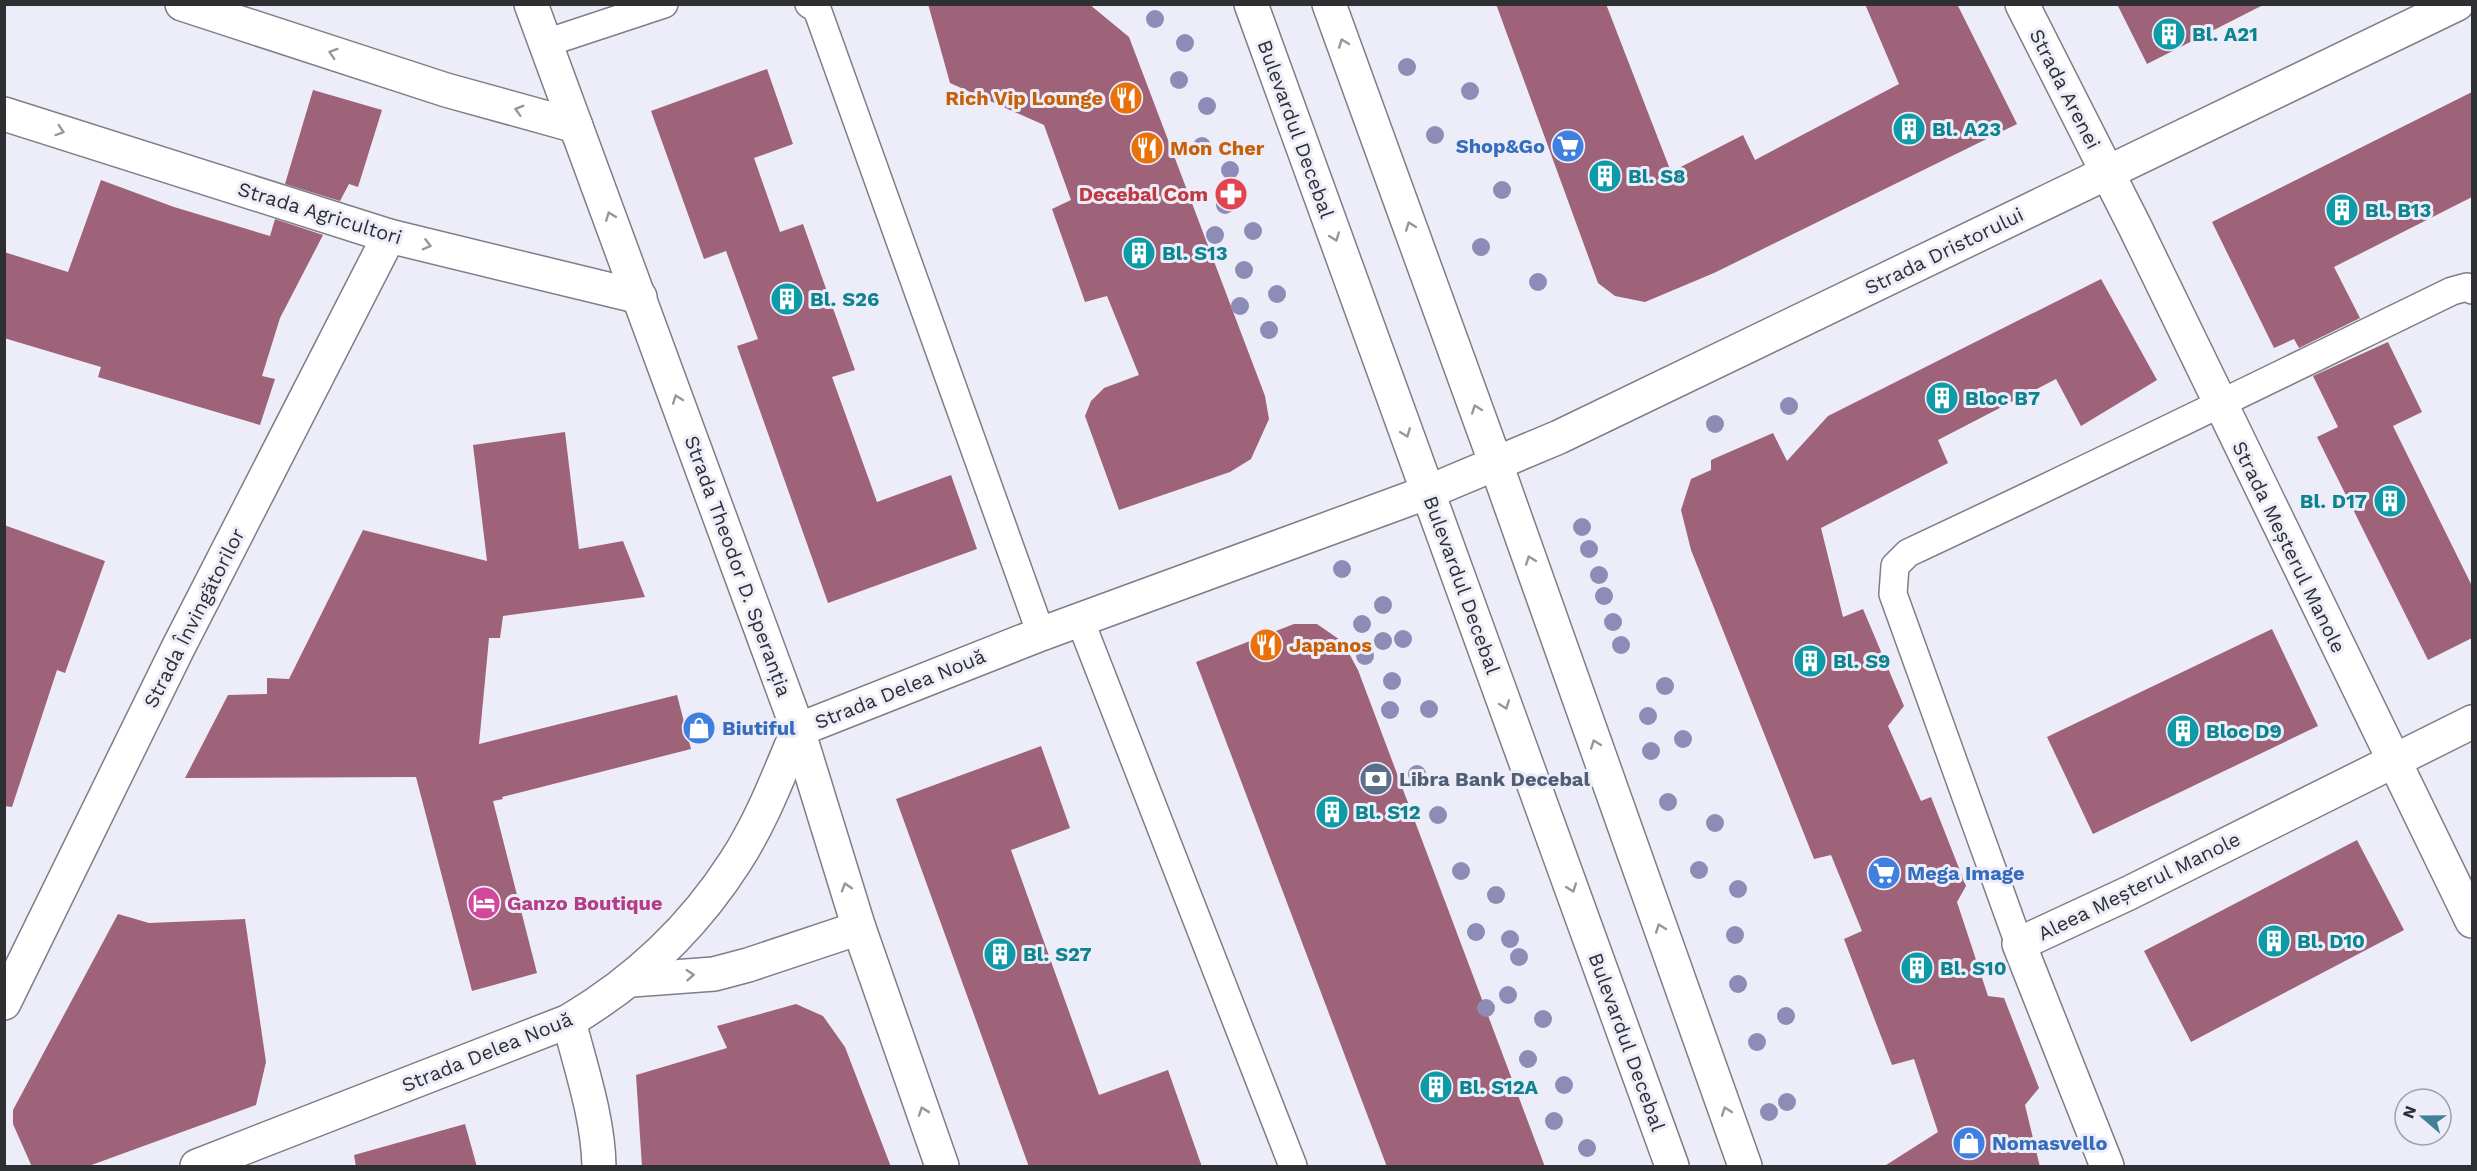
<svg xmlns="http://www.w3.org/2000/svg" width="2477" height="1171" font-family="'Work Sans',sans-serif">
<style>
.building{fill:#9e6279}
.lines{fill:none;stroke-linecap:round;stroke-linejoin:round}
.lane-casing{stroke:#7d7e87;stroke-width:30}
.street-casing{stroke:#7d7e87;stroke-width:36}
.secondary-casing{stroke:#7d7e87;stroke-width:36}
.primary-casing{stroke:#7d7e87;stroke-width:36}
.lane{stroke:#fff;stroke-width:27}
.street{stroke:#fff;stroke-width:33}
.secondary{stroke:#fff;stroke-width:33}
.primary{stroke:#fff;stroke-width:33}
.tree{fill:#8d8cb7}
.oneway{stroke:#969799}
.labels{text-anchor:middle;stroke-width:6;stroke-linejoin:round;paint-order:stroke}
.culture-label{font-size:20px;font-weight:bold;fill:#0d838f;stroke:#ecedf8;text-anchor:start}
.street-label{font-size:20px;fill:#2e2f33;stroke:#ecedf8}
.food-label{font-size:20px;font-weight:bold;fill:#c56008;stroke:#ecedf8;text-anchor:start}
.shop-label{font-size:20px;font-weight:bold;fill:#366cbe;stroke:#ecedf8;text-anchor:start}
.health-label{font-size:20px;font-weight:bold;fill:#be3a42;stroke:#ecedf8;text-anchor:end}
.service-label{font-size:20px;font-weight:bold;fill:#4e5e75;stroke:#ecedf8;text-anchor:start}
.hotel-label{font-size:20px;font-weight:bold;fill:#b23c85;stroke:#ecedf8;text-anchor:start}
</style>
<rect width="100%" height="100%" fill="#ecedf8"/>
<!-- building -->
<g class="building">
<polygon points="928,4 1089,4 1129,37 1265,396 1269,419 1251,459 1230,472 1119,510 1085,416 1091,401 1104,388 1139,375 1107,296 1085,302 1052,209 1071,200 1044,125 950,83"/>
<polygon points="1496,4 1606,4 1671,172 1743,135 1755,160 1899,84 1865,4 1957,4 2017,124 1714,273 1645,302 1615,296 1598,283"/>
<polygon points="2117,4 2265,4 2147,64"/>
<polygon points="767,69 793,144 754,158 780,232 803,224 855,370 832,377 877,502 951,475 977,549 828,603 737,346 758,339 726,251 704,259 651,111"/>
<polygon points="313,90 382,110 358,187 349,184 340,201 285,184"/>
<polygon points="2472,92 2472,197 2334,267 2360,318 2299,348 2294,339 2274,348 2212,222"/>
<polygon points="101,180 174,207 270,236 275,219 323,235 280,318 262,376 275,379 260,425 98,377 101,367 4,338 4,252 68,272"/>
<polygon points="2101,279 2157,380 2081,426 2056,379 1938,440 1948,463 1821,528 1843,617 1863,609 1904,706 1888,726 1921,801 1931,797 1966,886 1957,902 1988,996 2004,998 2039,1088 2025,1105 2040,1167 1883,1167 1938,1132 1914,1059 1892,1065 1844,939 1862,931 1831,855 1814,859 1691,550 1681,510 1691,479 1711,470 1711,460 1773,433 1787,461 1828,416"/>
<polygon points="2388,342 2422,412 2393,426 2472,586 2472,638 2428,660 2317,437 2338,427 2313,376"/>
<polygon points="565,432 579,549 623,541 645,597 503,616 500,638 489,638 479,744 677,695 691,749 502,797 503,799 493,801 537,973 472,991 416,777 185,778 228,695 267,694 267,678 289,679 363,530 487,561 473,445"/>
<polygon points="4,525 105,561 65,673 57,670 12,807 4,806"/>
<polygon points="1294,624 1317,624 1343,642 1358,670 1545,1167 1387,1167 1196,662"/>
<polygon points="2272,629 2318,726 2093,834 2047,737"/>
<polygon points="1041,746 1070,828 1011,850 1099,1095 1168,1070 1202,1167 1029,1167 896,799"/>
<polygon points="2357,840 2404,930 2191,1042 2144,951"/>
<polygon points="118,914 149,923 245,919 266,1062 256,1105 86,1167 32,1167 13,1124 13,1110"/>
<polygon points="796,1004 823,1016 845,1047 891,1167 642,1167 636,1075 727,1048 717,1026"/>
<polygon points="465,1124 477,1167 356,1167 354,1155"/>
</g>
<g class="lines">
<!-- lane casing -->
<g class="lane-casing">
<g id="lane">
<polyline points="809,4 817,9 1041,634"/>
<polyline points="546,43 664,4"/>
<polyline points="1080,620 1293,1166"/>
<path d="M 2019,944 L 1893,594 L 1895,566 L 1908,553 C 2090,468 2271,379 2452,291 L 2467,287 L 2472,290"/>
</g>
</g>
<!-- street casing -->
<g class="street-casing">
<g id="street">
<polyline points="182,4 446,90 576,126"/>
<polyline points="531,4 798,730 859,928 942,1166"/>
<polyline points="2022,4 2135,227 2472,921"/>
<polyline points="4,114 389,236 640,297"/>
<polyline points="4,1003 178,648 389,236"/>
<path d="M 569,1021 C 581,1069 598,1117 599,1166"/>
<polyline points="2107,1166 2019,944 2129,893 2472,722"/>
</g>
</g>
<!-- secondary casing -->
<g class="secondary-casing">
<g id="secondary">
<polyline points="632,980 714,974 748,965 859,928"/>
<path d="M 197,1166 L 569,1021 C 638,980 692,929 735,862 C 762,821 779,774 798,730 L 1041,634 L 1428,492 L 1559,437 L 2457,4"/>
</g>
</g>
<!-- primary casing -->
<g class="primary-casing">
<g id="primary">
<polyline points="1251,4 1672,1166"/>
<polyline points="1329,4 1496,464 1745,1166"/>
</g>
</g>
<!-- lane -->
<use href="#lane" class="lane"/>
<!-- street -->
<use href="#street" class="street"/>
<!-- secondary -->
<use href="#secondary" class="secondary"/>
<!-- primary -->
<use href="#primary" class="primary"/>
</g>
<!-- trees -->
<g class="tree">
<circle cx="1155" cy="19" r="9"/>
<circle cx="1185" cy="43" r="9"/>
<circle cx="1407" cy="67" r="9"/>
<circle cx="1179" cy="80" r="9"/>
<circle cx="1470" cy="91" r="9"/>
<circle cx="1207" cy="106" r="9"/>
<circle cx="1435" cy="135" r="9"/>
<circle cx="1202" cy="146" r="9"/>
<circle cx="1230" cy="170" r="9"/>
<circle cx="1502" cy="190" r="9"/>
<circle cx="1225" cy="205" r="9"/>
<circle cx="1253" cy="231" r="9"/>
<circle cx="1215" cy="235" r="9"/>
<circle cx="1481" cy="247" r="9"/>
<circle cx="1244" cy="270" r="9"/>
<circle cx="1538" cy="282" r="9"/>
<circle cx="1277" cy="294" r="9"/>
<circle cx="1240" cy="306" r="9"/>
<circle cx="1269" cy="330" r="9"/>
<circle cx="1789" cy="406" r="9"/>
<circle cx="1715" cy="424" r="9"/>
<circle cx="1582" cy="527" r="9"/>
<circle cx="1589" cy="549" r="9"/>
<circle cx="1342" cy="569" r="9"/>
<circle cx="1599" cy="575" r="9"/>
<circle cx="1604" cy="596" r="9"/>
<circle cx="1383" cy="605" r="9"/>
<circle cx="1613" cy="622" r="9"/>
<circle cx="1362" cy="624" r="9"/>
<circle cx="1403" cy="639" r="9"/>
<circle cx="1383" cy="641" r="9"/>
<circle cx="1621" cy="645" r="9"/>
<circle cx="1365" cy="656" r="9"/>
<circle cx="1392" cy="681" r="9"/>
<circle cx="1665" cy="686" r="9"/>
<circle cx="1429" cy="709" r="9"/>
<circle cx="1390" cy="710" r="9"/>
<circle cx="1648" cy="716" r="9"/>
<circle cx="1683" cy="739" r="9"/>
<circle cx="1651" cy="751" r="9"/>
<circle cx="1417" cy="774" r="9"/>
<circle cx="1668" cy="802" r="9"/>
<circle cx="1438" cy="815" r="9"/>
<circle cx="1715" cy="823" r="9"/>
<circle cx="1699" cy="870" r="9"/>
<circle cx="1461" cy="871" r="9"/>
<circle cx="1738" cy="889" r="9"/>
<circle cx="1496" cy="895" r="9"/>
<circle cx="1476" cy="932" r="9"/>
<circle cx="1735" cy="935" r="9"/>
<circle cx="1510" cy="939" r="9"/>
<circle cx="1519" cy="957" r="9"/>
<circle cx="1738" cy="984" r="9"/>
<circle cx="1508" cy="995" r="9"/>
<circle cx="1486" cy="1008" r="9"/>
<circle cx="1786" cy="1016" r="9"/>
<circle cx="1543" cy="1019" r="9"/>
<circle cx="1757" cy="1042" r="9"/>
<circle cx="1528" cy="1059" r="9"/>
<circle cx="1564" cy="1085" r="9"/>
<circle cx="1787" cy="1102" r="9"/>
<circle cx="1769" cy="1112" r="9"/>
<circle cx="1554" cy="1121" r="9"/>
<circle cx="1587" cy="1148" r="9"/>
</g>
<!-- one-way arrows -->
<defs><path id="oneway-chevron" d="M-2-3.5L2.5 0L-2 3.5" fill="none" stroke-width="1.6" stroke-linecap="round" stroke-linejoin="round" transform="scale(1.5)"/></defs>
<g class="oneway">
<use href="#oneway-chevron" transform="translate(1343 43) rotate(-110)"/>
<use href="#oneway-chevron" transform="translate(333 53) rotate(-162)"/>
<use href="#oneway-chevron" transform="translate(519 110) rotate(-164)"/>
<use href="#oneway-chevron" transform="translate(60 131) rotate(18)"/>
<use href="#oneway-chevron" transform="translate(610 216) rotate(-111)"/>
<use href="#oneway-chevron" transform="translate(1410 226) rotate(-110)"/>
<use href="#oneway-chevron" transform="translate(1335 237) rotate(70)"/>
<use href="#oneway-chevron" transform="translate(427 245) rotate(14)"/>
<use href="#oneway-chevron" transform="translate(677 399) rotate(-110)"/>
<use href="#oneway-chevron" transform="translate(1476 409) rotate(-110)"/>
<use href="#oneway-chevron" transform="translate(1406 433) rotate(69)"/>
<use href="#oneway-chevron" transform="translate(1530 560) rotate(-110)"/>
<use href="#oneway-chevron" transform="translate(1505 705) rotate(70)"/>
<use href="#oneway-chevron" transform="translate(1595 744) rotate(-110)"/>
<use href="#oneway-chevron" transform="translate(846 887) rotate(-107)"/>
<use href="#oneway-chevron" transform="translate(1572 888) rotate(70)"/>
<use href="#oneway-chevron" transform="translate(1660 928) rotate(-110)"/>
<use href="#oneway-chevron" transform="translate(690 975) rotate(-4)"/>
<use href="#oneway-chevron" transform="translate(923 1111) rotate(-109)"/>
<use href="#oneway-chevron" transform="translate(1726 1111) rotate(-110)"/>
</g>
<!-- icons -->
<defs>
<g id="building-disc" transform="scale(1.725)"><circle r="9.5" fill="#0f9aa8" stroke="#ecedf8"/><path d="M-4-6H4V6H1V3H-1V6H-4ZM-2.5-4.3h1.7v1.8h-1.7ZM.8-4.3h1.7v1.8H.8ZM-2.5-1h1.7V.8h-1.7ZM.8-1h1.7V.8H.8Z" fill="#fff"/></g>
<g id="restaurant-disc" transform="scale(1.725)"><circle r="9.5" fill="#e8710a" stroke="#ecedf8"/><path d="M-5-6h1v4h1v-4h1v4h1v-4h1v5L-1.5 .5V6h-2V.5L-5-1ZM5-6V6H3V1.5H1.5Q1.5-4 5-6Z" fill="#fff"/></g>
<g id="supermarket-disc" transform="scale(1.725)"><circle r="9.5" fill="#3f7fe0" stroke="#ecedf8"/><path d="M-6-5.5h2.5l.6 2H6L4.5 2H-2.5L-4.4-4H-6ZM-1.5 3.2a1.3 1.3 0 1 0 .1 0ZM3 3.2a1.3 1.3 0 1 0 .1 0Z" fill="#fff"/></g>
<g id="pharmacy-disc" transform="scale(1.725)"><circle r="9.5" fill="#e0444e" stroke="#ecedf8"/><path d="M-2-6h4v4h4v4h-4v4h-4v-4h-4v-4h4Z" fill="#fff"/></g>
<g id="shop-disc" transform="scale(1.725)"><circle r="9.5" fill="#3f7fe0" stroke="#ecedf8"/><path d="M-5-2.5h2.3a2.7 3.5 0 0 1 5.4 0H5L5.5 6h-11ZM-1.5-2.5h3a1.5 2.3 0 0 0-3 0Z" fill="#fff"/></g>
<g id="bank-disc" transform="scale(1.725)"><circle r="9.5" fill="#5c6f8a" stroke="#ecedf8"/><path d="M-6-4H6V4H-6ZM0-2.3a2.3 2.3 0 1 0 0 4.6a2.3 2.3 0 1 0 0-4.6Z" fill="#fff"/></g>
<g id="hotel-disc" transform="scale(1.725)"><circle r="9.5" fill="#d1479c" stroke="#ecedf8"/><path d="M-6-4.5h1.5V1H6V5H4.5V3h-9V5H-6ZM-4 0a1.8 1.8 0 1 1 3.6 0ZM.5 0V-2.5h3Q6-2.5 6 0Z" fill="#fff"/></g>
</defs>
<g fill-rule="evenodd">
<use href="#building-disc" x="2169" y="34"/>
<use href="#restaurant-disc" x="1126" y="98"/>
<use href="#building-disc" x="1909" y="129"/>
<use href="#supermarket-disc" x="1568" y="146"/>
<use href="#restaurant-disc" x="1147" y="148"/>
<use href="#building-disc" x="1605" y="176"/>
<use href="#pharmacy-disc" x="1231" y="194"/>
<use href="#building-disc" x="2342" y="210"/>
<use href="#building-disc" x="1139" y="253"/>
<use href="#building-disc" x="787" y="299"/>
<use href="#building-disc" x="1942" y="398"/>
<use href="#building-disc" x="2390" y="501"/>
<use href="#restaurant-disc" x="1266" y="645"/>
<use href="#building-disc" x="1810" y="661"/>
<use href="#shop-disc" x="699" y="728"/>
<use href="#building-disc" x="2183" y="731"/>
<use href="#bank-disc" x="1376" y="779"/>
<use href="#building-disc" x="1332" y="812"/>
<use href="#supermarket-disc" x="1884" y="873"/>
<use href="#hotel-disc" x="484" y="903"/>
<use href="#building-disc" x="2274" y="941"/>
<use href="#building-disc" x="1000" y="954"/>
<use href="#building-disc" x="1917" y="968"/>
<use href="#building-disc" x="1436" y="1087"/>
<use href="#shop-disc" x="1969" y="1143"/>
</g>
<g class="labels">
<!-- culture labels -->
<g class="culture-label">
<text x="2192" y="41">Bl. A21</text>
<text x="1932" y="136">Bl. A23</text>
<text x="1628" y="183">Bl. S8</text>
<text x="2365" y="217">Bl. B13</text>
<text x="1162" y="260">Bl. S13</text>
<text x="810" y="306">Bl. S26</text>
<text x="1965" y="405">Bloc B7</text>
<text x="2367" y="508" text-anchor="end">Bl. D17</text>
<text x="1833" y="668">Bl. S9</text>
<text x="2206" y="738">Bloc D9</text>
<text x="1355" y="819">Bl. S12</text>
<text x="2297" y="948">Bl. D10</text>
<text x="1023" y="961">Bl. S27</text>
<text x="1940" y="975">Bl. S10</text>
<text x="1459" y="1094">Bl. S12A</text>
</g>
<!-- street labels -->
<g class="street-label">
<text transform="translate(2065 89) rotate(63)" y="7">Strada Arenei</text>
<text transform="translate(1296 129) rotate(70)" y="7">Bulevardul Decebal</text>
<text transform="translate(320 213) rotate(17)" y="7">Strada Agricultori</text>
<text transform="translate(1944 251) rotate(-26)" y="7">Strada Dristorului</text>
<text transform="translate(2289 547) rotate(64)" y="7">Strada Meșterul Manole</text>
<text transform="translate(738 566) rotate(70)" y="7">Strada Theodor D. Speranția</text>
<text transform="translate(1462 585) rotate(70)" y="7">Bulevardul Decebal</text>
<text transform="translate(194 618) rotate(-63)" y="7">Strada Învingătorilor</text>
<text transform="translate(900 689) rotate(-22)" y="7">Strada Delea Nouă</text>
<text transform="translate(2139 886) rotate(-26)" y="7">Aleea Meșterul Manole</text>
<text transform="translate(1627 1042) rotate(70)" y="7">Bulevardul Decebal</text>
<text transform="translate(487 1052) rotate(-22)" y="7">Strada Delea Nouă</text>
</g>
<!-- food labels -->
<g class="food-label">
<text x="1103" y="105" text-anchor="end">Rich Vip Lounge</text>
<text x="1170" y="155">Mon Cher</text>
<text x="1289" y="652">Japanos</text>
</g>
<!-- shop labels -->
<g class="shop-label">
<text x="1545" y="153" text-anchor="end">Shop&amp;Go</text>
<text x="722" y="735">Biutiful</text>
<text x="1907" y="880">Mega Image</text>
<text x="1992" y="1150">Nomasvello</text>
</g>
<!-- health labels -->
<g class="health-label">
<text x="1208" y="201">Decebal Com</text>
</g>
<!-- service labels -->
<g class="service-label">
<text x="1399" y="786">Libra Bank Decebal</text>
</g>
<!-- hotel labels -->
<g class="hotel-label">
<text x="507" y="910">Ganzo Boutique</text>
</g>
</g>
<!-- border -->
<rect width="2477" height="1171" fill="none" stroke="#2e2f33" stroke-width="12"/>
<!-- north arrow -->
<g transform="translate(2423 1117) rotate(290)"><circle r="28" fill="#ecedf8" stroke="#a0a1a9" stroke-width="1.5"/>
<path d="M0-4.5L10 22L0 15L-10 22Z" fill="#428096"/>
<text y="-9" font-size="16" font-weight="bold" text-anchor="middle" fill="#2e2f33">N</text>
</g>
</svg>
